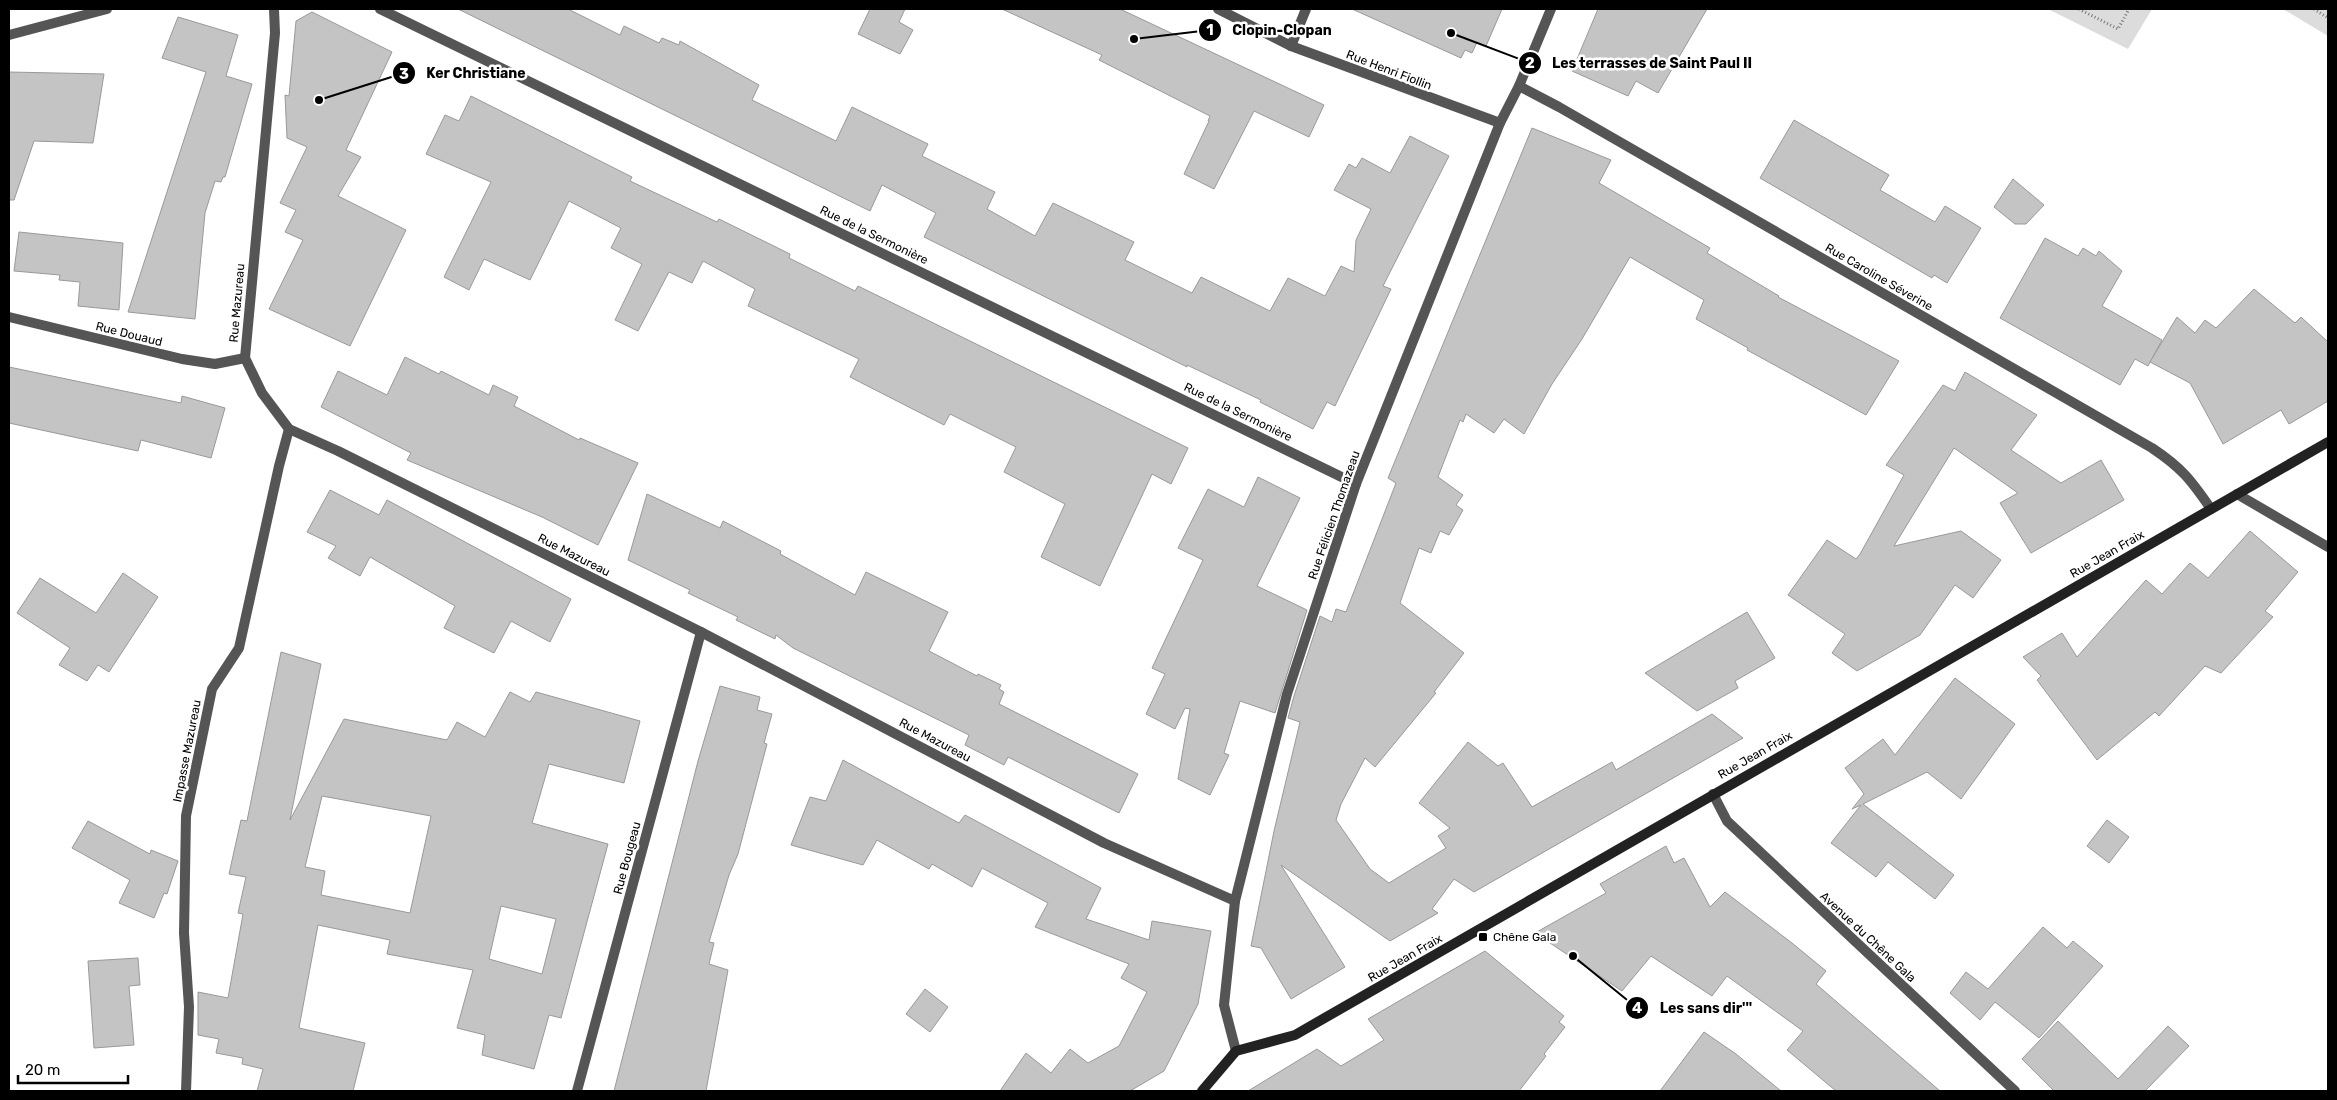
<svg xmlns="http://www.w3.org/2000/svg" width="2337" height="1100" font-family="Rubik,sans-serif">
<style>
.green{fill:#dcdcdc}
.building{fill:#c4c4c4;stroke:#999;fill-rule:evenodd}
.lines{fill:none;stroke-linecap:round;stroke-linejoin:round}
.path{stroke:#777;stroke-width:3;stroke-dasharray:1 2.5;stroke-linecap:butt}
.street{stroke:#555;stroke-width:10}
.secondary{stroke:#222;stroke-width:10}
.poi-dot{fill:#000;stroke:#fff;stroke-width:2}
.labels{text-anchor:middle;stroke-width:5;stroke-linejoin:round;paint-order:stroke}
.street-label{font-size:12px;fill:#000;stroke:#fff}
.poi-label{font-size:12px;fill:#000;stroke:#fff;text-anchor:start}
.leader{fill:none;stroke:#000;stroke-width:2}
.callout-dot{fill:#000;stroke:#fff;stroke-width:2}
.mark-label{font-size:15px;text-anchor:middle;font-weight:bold;fill:#fff}
.callout-label{font-size:14px;text-anchor:middle;font-weight:bold;fill:#000;stroke:#fff;stroke-width:5;stroke-linejoin:round;paint-order:stroke}
</style>
<rect width="100%" height="100%" fill="#fff"/>
<!-- green -->
<g class="green">
<polygon points="2048,9 2152,9 2128,49"/>
<polygon points="2283,9 2328,9 2328,36"/>
</g>
<!-- building -->
<g class="building">
<polygon points="458,9 568,9 620,35 624,26 659,43 662,38 679,45 680,41 759,85 752,100 836,141 852,107 928,144 922,156 995,192 987,209 1035,236 1053,203 1134,242 1125,260 1192,293 1201,277 1270,311 1288,278 1325,296 1341,266 1354,272 1356,240 1371,209 1334,190 1349,164 1356,168 1362,158 1390,173 1410,136 1449,156 1383,286 1391,289 1335,406 1327,402 1313,429 1260,402 1261,400 1187,365 1187,367 924,237 936,213 882,185 870,211"/>
<polygon points="870,9 905,9 899,22 913,30 900,54 858,34"/>
<polygon points="1002,9 1120,9 1324,105 1309,137 1254,111 1214,189 1184,174 1209,121 1208,121 1210,116 1099,60 1102,55"/>
<polygon points="1352,9 1502,9 1486,46 1477,42 1472,53 1465,50 1461,58"/>
<polygon points="1598,9 1707,9 1658,93 1636,81 1628,96 1572,71"/>
<polygon points="312,12 392,52 346,150 361,157 338,196 406,230 350,346 269,309 303,240 285,232 296,210 280,203 307,147 287,138 285,95 289,96 296,21"/>
<polygon points="178,17 238,35 226,76 252,84 225,177 223,177 221,182 215,181 205,213 195,319 128,312 206,72 162,58"/>
<polygon points="9,72 104,74 93,143 34,141 14,200 9,200"/>
<polygon points="471,96 632,177 630,181 717,222 719,219 790,254 789,258 855,291 858,286 1188,448 1171,484 1152,474 1100,586 1041,557 1065,504 1004,472 1016,447 950,414 944,425 850,377 859,359 748,306 755,289 703,261 692,283 669,272 638,331 615,320 642,264 611,248 621,228 569,201 530,280 484,259 469,290 444,277 491,182 426,154 445,115 459,121"/>
<polygon points="1794,120 1889,175 1880,190 1935,222 1945,206 1981,228 1947,283 1934,275 1932,278 1760,178"/>
<polygon points="1532,128 1611,160 1599,183 1710,248 1707,253 1779,296 1778,297 1899,361 1866,415 1747,350 1748,348 1696,319 1704,300 1630,257 1582,339 1552,384 1524,434 1504,419 1494,433 1466,414 1463,422 1460,420 1438,477 1463,495 1456,505 1463,510 1449,535 1440,531 1431,553 1419,548 1400,603 1464,653 1434,692 1436,693 1375,767 1365,758 1341,804 1336,820 1370,869 1389,883 1446,848 1438,836 1450,828 1419,803 1468,742 1498,766 1503,763 1532,807 1612,762 1616,770 1712,714 1743,738 1474,892 1454,879 1432,909 1438,913 1390,941 1281,865 1345,967 1291,999 1261,948 1251,946 1274,831 1300,722 1288,718 1294,696 1320,616 1332,622 1336,609 1346,612 1396,483 1388,478"/>
<polygon points="2013,179 2044,205 2026,224 2015,224 1994,207"/>
<polygon points="19,232 123,243 119,310 78,306 80,282 59,280 60,275 14,271"/>
<polygon points="2045,238 2078,256 2083,248 2096,256 2099,251 2122,271 2102,306 2162,340 2148,366 2135,359 2120,385 2000,318"/>
<polygon points="2254,289 2295,323 2301,317 2328,342 2328,401 2289,424 2281,410 2223,444 2190,383 2150,362 2177,317 2195,333 2205,320 2216,328"/>
<polygon points="405,357 439,374 441,371 489,395 493,385 518,397 514,406 579,440 580,438 638,463 598,545 542,517 407,460 411,453 321,407 338,371 387,395"/>
<polygon points="9,367 181,403 182,396 225,408 211,458 141,440 138,451 9,423"/>
<polygon points="1965,372 2037,415 2011,450 2061,483 2101,460 2124,500 2031,553 2000,503 2018,493 1954,448 1894,546 1961,531 2001,560 1973,598 1955,585 1920,635 1857,671 1832,653 1845,634 1788,595 1827,540 1856,559 1860,554 1904,475 1886,465 1943,385 1955,391"/>
<polygon points="1258,477 1300,498 1257,586 1307,610 1275,713 1240,701 1224,753 1229,755 1210,795 1178,779 1190,709 1185,708 1175,729 1146,714 1165,674 1152,668 1203,560 1178,548 1208,489 1244,507"/>
<polygon points="330,490 379,515 387,500 571,599 550,642 511,621 494,653 444,628 455,606 370,557 360,576 328,558 336,546 307,532"/>
<polygon points="647,494 720,528 723,521 781,551 780,554 855,595 866,572 948,612 929,651 977,676 978,674 1001,685 999,689 1004,692 999,704 1138,774 1119,813 1008,757 1004,765 965,745 969,735 793,648 776,635 775,639 736,620 738,617 688,593 690,590 628,560"/>
<polygon points="2250,531 2298,572 2265,611 2273,617 2221,673 2205,666 2159,716 2155,712 2097,760 2037,680 2041,676 2023,657 2062,633 2077,657 2146,580 2162,594 2190,563 2208,578"/>
<polygon points="123,573 158,597 109,672 98,665 87,681 59,665 70,648 17,613 40,578 96,613"/>
<polygon points="1747,612 1775,658 1735,681 1738,688 1697,711 1645,673"/>
<path d="M 281,652 L 321,664 L 290,820 L 344,719 L 447,740 L 457,722 L 485,737 L 510,692 L 530,702 L 536,692 L 640,721 L 624,783 L 549,764 L 532,823 L 608,844 L 561,1018 L 549,1015 L 534,1069 L 482,1055 L 485,1035 L 457,1028 L 473,970 L 387,954 L 390,940 L 318,925 L 299,1028 L 365,1043 L 353,1091 L 257,1091 L 263,1069 L 242,1064 L 243,1058 L 216,1053 L 219,1039 L 198,1035 L 198,992 L 228,998 L 243,914 L 238,913 L 246,877 L 229,874 L 241,820 L 247,821 ZM 322,796 L 431,816 L 410,913 L 321,895 L 325,871 L 305,867 ZM 501,906 L 556,919 L 542,974 L 489,959 Z"/>
<polygon points="1955,678 2015,724 1961,799 1927,772 1863,804 1954,875 1935,899 1888,862 1876,877 1831,843 1861,805 1852,809 1864,794 1845,768 1883,739 1895,755"/>
<polygon points="720,686 760,697 757,710 772,714 764,743 767,744 738,854 729,875 709,942 714,943 709,964 728,970 706,1091 614,1091 698,761"/>
<polygon points="843,760 959,823 965,815 1101,888 1086,919 1149,940 1152,921 1211,931 1198,1004 1164,1071 1130,1091 1000,1091 1026,1053 1051,1073 1070,1049 1088,1063 1119,1046 1147,992 1121,978 1129,964 1035,927 1048,903 982,868 972,887 932,864 929,869 877,840 863,865 791,845 810,797 826,801"/>
<polygon points="2107,820 2129,837 2109,863 2087,846"/>
<polygon points="88,821 150,854 151,850 178,861 167,894 164,893 154,918 119,903 130,880 72,848"/>
<polygon points="1666,846 1674,863 1684,858 1710,907 1725,892 1792,943 1826,971 1816,984 1940,1091 1836,1091 1787,1050 1803,1031 1727,976 1712,996 1651,956 1622,991 1535,933 1606,893 1600,884"/>
<polygon points="2043,927 2067,948 2073,941 2103,966 2039,1038 1995,1002 1980,1020 1950,993 1966,972 1988,989"/>
<polygon points="1485,951 1564,1016 1559,1022 1565,1027 1544,1054 1546,1056 1519,1091 1248,1091 1317,1049 1341,1066 1384,1040 1368,1019"/>
<polygon points="138,958 140,985 129,986 134,1045 94,1048 88,961"/>
<polygon points="925,989 948,1007 930,1032 906,1014"/>
<polygon points="2058,1021 2118,1079 2168,1026 2189,1046 2145,1091 2054,1091 2022,1059"/>
<polygon points="1704,1032 1736,1054 1781,1091 1660,1091"/>
</g>
<g class="lines">
<!-- path -->
<g class="path">
<polyline points="2079,9 2118,29 2129,9"/>
<polyline points="2314,9 2328,18"/>
</g>
<!-- street -->
<g class="street">
<polyline points="274,9 275,33 245,358 262,393 289,429 338,451 701,632 1104,843 1235,901"/>
<polyline points="380,9 1356,484"/>
<polyline points="1218,9 1291,46 1500,123"/>
<polyline points="9,35 107,9"/>
<polyline points="1291,46 1306,9"/>
<path d="M 1519,86 L 1559,107 L 2152,448 C 2182,468 2191,480 2211,509"/>
<polyline points="9,317 182,359 215,364 245,358"/>
<polyline points="2237,494 2328,547"/>
<polyline points="1713,794 1727,821 2015,1091"/>
<polyline points="1236,1051 1224,1005 1235,901 1287,694 1356,484 1500,123 1519,86 1551,9"/>
<polyline points="186,1091 189,1007 184,933 186,816 212,689 239,648 279,466 289,429"/>
<polyline points="577,1091 701,632"/>
</g>
<!-- secondary -->
<polyline class="secondary" points="1202,1091 1236,1051 1295,1035 2328,442"/>
</g>
<!-- markers -->
<rect class="poi-dot" x="1478" y="932" width="10" height="10" rx="2.5"/>
<g class="labels">
<!-- street labels -->
<g class="street-label">
<text transform="translate(1389 70) rotate(21)" y="4">Rue Henri Fiollin</text>
<text transform="translate(874 235) rotate(26)" y="4">Rue de la Sermonière</text>
<text transform="translate(1879 277) rotate(30)" y="4">Rue Caroline Séverine</text>
<text transform="translate(237 303) rotate(-85)" y="4">Rue Mazureau</text>
<text transform="translate(129 334) rotate(14)" y="4">Rue Douaud</text>
<text transform="translate(1238 412) rotate(26)" y="4">Rue de la Sermonière</text>
<text transform="translate(1334 515) rotate(-71)" y="4">Rue Félicien Thomazeau</text>
<text transform="translate(2107 554) rotate(-30)" y="4">Rue Jean Fraix</text>
<text transform="translate(574 555) rotate(27)" y="4">Rue Mazureau</text>
<text transform="translate(935 740) rotate(28)" y="4">Rue Mazureau</text>
<text transform="translate(187 751) rotate(-79)" y="4">Impasse Mazureau</text>
<text transform="translate(1755 755) rotate(-30)" y="4">Rue Jean Fraix</text>
<text transform="translate(627 858) rotate(-75)" y="4">Rue Bougeau</text>
<text transform="translate(1868 937) rotate(43)" y="4">Avenue du Chêne Gala</text>
<text transform="translate(1405 958) rotate(-30)" y="4">Rue Jean Fraix</text>
</g>
<!-- poi labels -->
<g class="poi-label">
<text x="1493" y="941">Chêne Gala</text>
</g>
</g>
<!-- callouts -->
<path class="leader" d="M1134 39L1210 30M1451 33L1530 63M319 100L404 73M1573 956L1637 1008"/>
<g class="callout-dot">
<circle cx="1134" cy="39" r="5"/>
<circle cx="1451" cy="33" r="5"/>
<circle cx="319" cy="100" r="5"/>
<circle cx="1573" cy="956" r="5"/>
<circle cx="1210" cy="30" r="12"/>
<circle cx="1530" cy="63" r="12"/>
<circle cx="404" cy="73" r="12"/>
<circle cx="1637" cy="1008" r="12"/>
</g>
<g class="mark-label">
<text x="1210" y="35">1</text>
<text x="1530" y="68">2</text>
<text x="404" y="79">3</text>
<text x="1637" y="1013">4</text>
</g>
<g class="callout-label">
<text x="1282" y="35">Clopin-Clopan</text>
<text x="1652" y="68">Les terrasses de Saint Paul II</text>
<text x="476" y="78">Ker Christiane</text>
<text x="1706" y="1013">Les sans dir'''</text>
</g>
<!-- border -->
<rect width="2337" height="1100" fill="none" stroke="#000000" stroke-width="20"/>
<!-- scale -->
<path d="M18 1075v8h110v-8" fill="none" stroke="#000000" stroke-width="2.5"/>
<text x="25" y="1075" font-size="15" fill="#000000" stroke="#ffffff" stroke-width="4" paint-order="stroke">20 m</text>
</svg>
